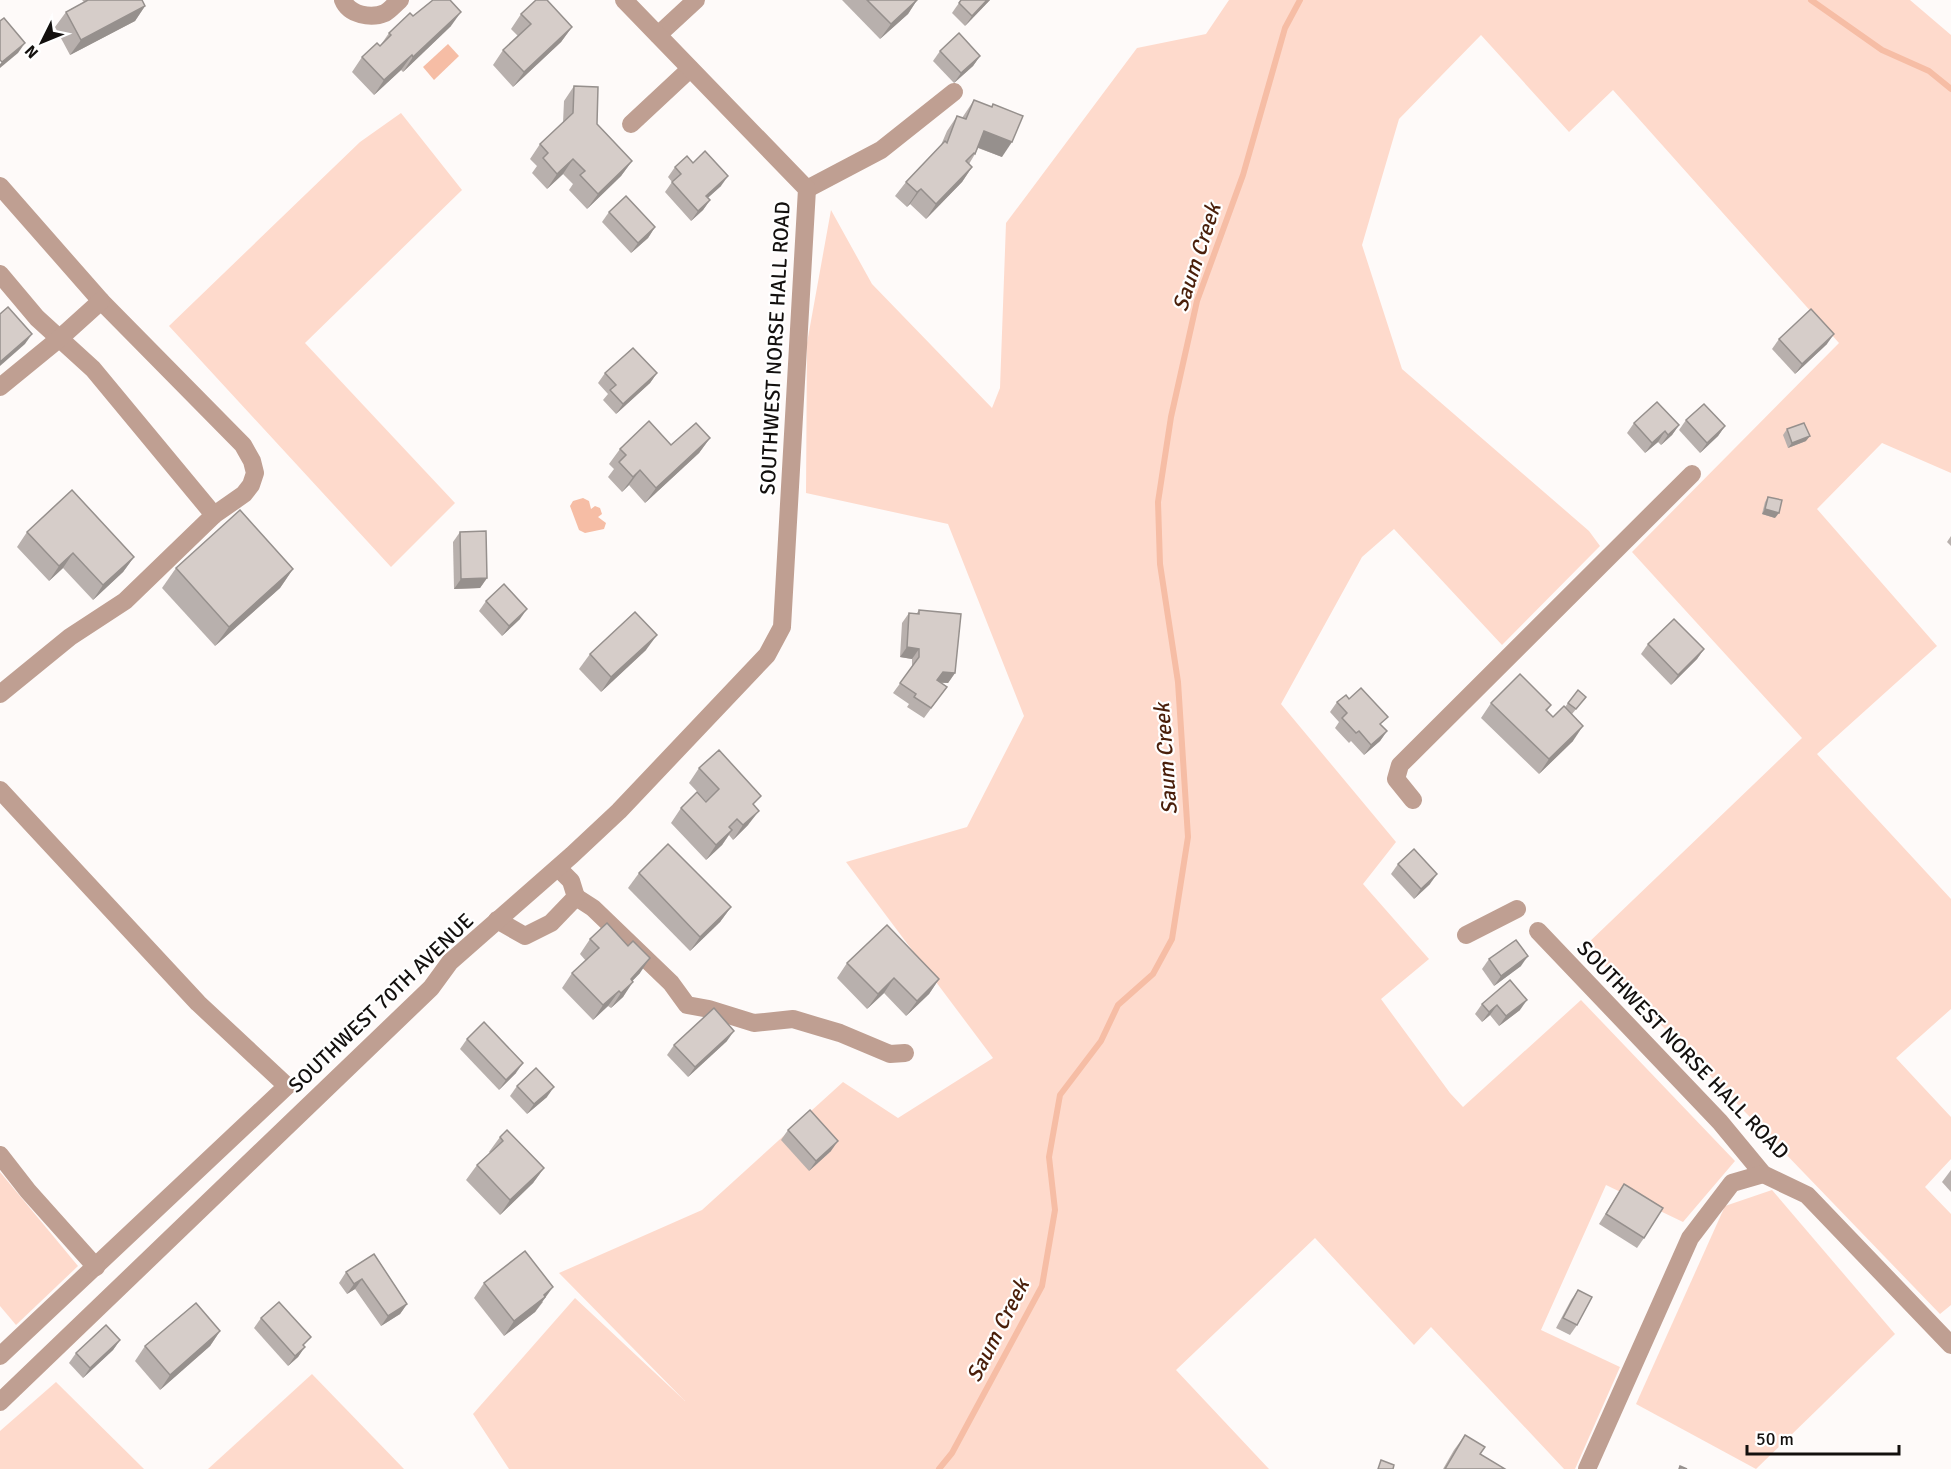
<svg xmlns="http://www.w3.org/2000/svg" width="1951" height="1469" font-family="Signika,sans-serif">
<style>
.green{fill:#fedacc}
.water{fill:#f6bda5}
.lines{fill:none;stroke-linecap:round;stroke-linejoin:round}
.stream{stroke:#f6bda5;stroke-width:6}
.minor{stroke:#bf9f92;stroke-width:18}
.wall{fill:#b8b0ad}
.shaded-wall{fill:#96908d}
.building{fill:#d6cdc9;stroke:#96908d;stroke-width:1.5}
.labels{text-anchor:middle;stroke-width:4.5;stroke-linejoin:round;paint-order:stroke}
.street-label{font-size:21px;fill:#13100e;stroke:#fff}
.water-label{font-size:22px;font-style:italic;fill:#4a1f0a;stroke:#fff}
</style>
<rect width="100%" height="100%" fill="#fefaf9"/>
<!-- green -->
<g class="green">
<polygon points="1229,0 1910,0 1951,35 1951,473 1882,443 1817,509 1937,646 1817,754 1951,899 1951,1009 1896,1058 1951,1117 1951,1159 1925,1187 1951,1214 1951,1305 1940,1314 1585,946 1802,738 1632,552 1839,343 1613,90 1569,132 1481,35 1399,119 1362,245 1402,369 1589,531 1600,546 1502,645 1394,529 1362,557 1281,704 1396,842 1363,884 1429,959 1381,999 1450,1093 1463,1107 1581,1000 1735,1161 1683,1222 1606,1185 1541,1330 1620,1367 1575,1469 1564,1469 1431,1327 1414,1345 1315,1238 1176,1370 1269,1469 509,1469 473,1414 575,1298 685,1401 559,1273 702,1210 843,1082 898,1118 993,1058 846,862 967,827 1024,716 948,524 806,493 807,343 831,210 872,284 992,408 1000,388 1006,223 1137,48 1206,34"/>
<polygon points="401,113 462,190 305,343 455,503 391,567 169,326 360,142"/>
<polygon points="0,1172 78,1266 16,1325 0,1306"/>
<polygon points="1772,1190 1895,1334 1756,1469 1636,1404 1725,1206"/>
<polygon points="312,1374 404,1469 208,1469"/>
<polygon points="56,1382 144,1469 0,1469 0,1431"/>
</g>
<!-- water -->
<g class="water">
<polygon points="448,44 459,56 434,80 423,67"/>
<polygon points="583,498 589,501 591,509 595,506 600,508 602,514 598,517 606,523 604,529 585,533 579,530 570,506 573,501"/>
</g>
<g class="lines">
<!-- stream -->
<g class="stream">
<polyline points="1811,0 1882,50 1929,71 1951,89"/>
<polyline points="939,1469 952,1453 1042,1286 1055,1210 1049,1157 1060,1095 1101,1041 1118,1005 1153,974 1172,939 1188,837 1178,682 1160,564 1158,502 1171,417 1197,301 1243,175 1285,28 1300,0"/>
</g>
<!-- minor -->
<g class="minor">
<path d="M 343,0 C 349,15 371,19 385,13 C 390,10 395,4 400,0"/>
<polyline points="658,35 696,0"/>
<polyline points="631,124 690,69"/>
<polyline points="0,186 101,301 243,445 252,461 255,473 251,485 244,494 214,515 125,601 70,637 0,694"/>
<polyline points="807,189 881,150 954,92"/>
<polyline points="0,274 37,318 93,369 214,515"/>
<polyline points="0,387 60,338 101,301"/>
<polyline points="0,790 198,1003 287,1086 0,1356"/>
<polyline points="1413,800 1396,779 1400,765 1692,474"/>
<polyline points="576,897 593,908 671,983 687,1005 709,1009 754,1023 793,1019 840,1033 890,1054 905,1053"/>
<polyline points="497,920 525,936 551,923 576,897 571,881 558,868"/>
<polyline points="1538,931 1720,1122 1763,1174 1807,1195 1951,1345"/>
<polyline points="1466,935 1517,909"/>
<polyline points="0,1155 28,1191 96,1267"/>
<polyline points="0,1402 431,988 450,962 572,855 619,811 767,655 782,627 807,189 624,0"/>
<polyline points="1587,1469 1690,1238 1732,1183 1763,1174"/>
</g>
</g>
<!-- wall -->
<g class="wall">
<polygon points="82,0 142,0 145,6 135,21 70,55 55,27 66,12 84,2"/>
<polygon points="842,0 917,0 908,14 880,39"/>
<polygon points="961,0 990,0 965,26 952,13"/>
<polygon points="521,14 572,27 561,42 513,87 493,65 503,50 518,36 511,29"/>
<polygon points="413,16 451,26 403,72 401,70 374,95 352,72 362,57 380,46 389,33"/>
<polygon points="940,51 980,56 973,66 954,83 933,61"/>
<polygon points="574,86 597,124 632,161 621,176 587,209 569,190 573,184 563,174 547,189 532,173 537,166 530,159 540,144 563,123 564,101"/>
<polygon points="974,100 991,107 993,104 1002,157 978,148 975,154 969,164 972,167 962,182 926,219 910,204 907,207 895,196 906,182 941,145 947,131 957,116 962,118"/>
<polygon points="693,163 721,186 707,198 710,200 703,210 691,221 665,192 672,182 668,177 675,167"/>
<polygon points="609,212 655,227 648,238 631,253 602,222"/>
<polygon points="1779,339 1827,344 1795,374 1772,349"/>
<polygon points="605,373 657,373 650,383 616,414 603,400 608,394 598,383"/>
<polygon points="1686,420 1725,426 1718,436 1700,453 1679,430"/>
<polygon points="1634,423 1679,425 1672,435 1661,445 1658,442 1645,453 1627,433"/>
<polygon points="1787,429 1806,441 1788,448 1783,435"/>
<polygon points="710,438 699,453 645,503 629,485 622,492 608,477 614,469 609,464 620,449 671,445"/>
<polygon points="1768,497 1775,518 1762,514 1765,502"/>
<polygon points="27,532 134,557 123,572 93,600 63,568 49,581 17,547"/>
<polygon points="460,532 487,578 480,588 454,589 453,542"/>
<polygon points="1951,536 1951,546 1947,542"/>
<polygon points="176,568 293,569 280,588 215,646 162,588"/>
<polygon points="486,601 520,619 502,636 479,611"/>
<polygon points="919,610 955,673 948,683 941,683 947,687 924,718 907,707 909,704 893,693 912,667 912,659 900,657 902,623 909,613 917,613"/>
<polygon points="1648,644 1704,649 1697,659 1671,685 1641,654"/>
<polygon points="646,650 601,692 579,669 590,654"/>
<polygon points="1586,697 1572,714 1573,741 1539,774 1481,718 1491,703 1551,705 1547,711 1553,717 1565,707 1568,703"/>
<polygon points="1349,699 1382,726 1387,731 1380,741 1364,755 1351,741 1349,743 1335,728 1339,722 1330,712 1337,702"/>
<polygon points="699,768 754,806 748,825 733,840 729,835 722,845 706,860 671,823 681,808 706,801 689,783"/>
<polygon points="1398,864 1430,884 1414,899 1391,874"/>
<polygon points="639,873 731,907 720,922 690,951 628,888"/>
<polygon points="590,939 640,973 632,981 623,997 611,1008 608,1006 593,1020 562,988 572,973 586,961 580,954"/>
<polygon points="1489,959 1521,966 1494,986 1482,969"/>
<polygon points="847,963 939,979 929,994 906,1016 884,993 867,1009 837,978"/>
<polygon points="1510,980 1520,1010 1499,1026 1490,1015 1482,1022 1475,1014 1482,1004"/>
<polygon points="467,1039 516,1073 499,1090 460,1049"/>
<polygon points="727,1041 688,1077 667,1055 674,1045"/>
<polygon points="517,1086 547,1097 527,1114 510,1096"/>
<polygon points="788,1130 831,1151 809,1171 781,1140"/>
<polygon points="500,1137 544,1168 533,1183 500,1215 466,1180 477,1165 490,1153 489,1152"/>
<polygon points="1951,1170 1951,1192 1942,1182"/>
<polygon points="1624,1184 1644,1238 1637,1248 1599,1224"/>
<polygon points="374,1254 407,1304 400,1314 381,1326 355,1289 347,1294 339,1283 346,1272"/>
<polygon points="484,1283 543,1302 535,1312 504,1336 474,1298"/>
<polygon points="1578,1290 1577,1325 1570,1335 1556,1328 1571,1300"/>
<polygon points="261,1318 304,1347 298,1357 288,1366 254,1328"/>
<polygon points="220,1331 210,1346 160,1390 135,1361 145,1346"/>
<polygon points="120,1340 113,1350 83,1378 69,1363 76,1353"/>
<polygon points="1465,1435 1480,1454 1505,1469 1443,1469 1454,1450"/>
</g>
<!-- shaded-wall -->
<g class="shaded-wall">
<polygon points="917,0 908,14 880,39 891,24"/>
<polygon points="987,0 990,0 965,26 972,16"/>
<polygon points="145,6 135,21 70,55 81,40"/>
<polygon points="461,12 451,26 403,72 413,57"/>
<polygon points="572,27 561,42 513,87 524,72"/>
<polygon points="25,43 18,53 0,68 0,64 2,62"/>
<polygon points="412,55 401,70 374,95 384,80"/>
<polygon points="980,56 973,66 954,83 961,73"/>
<polygon points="984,131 1012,142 1002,157 974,146"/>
<polygon points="573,159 563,174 547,189 557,174"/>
<polygon points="632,161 621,176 587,209 598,194"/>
<polygon points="972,167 962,182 926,219 936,204"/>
<polygon points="728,176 721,186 699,206 706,196"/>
<polygon points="921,189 910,204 907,207 917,192"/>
<polygon points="710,200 703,210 691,221 698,211"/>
<polygon points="655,227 648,238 631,253 638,243"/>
<polygon points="32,334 25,344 0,366 0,362"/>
<polygon points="1834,334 1827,344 1795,374 1802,364"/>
<polygon points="657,373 650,383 616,414 623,404"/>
<polygon points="1679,425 1672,435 1661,445 1668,435"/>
<polygon points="1725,426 1718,436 1700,453 1707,443"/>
<polygon points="1665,431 1658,442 1645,453 1652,443"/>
<polygon points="1810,436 1806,441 1788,448 1792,443"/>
<polygon points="710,438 699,453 645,503 656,488"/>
<polygon points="640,470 629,485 622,492 633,477"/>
<polygon points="1765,509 1779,513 1775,518 1762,514"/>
<polygon points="73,553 63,568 49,581 59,566"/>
<polygon points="134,557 123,572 93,600 103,585"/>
<polygon points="293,569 280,588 215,646 229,627"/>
<polygon points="487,578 480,588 454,589 461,579"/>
<polygon points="527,609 520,619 502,636 509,626"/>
<polygon points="657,635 646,650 601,692 611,677"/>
<polygon points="907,647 919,649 912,659 900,657"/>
<polygon points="1704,649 1697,659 1671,685 1678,675"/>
<polygon points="943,672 955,673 948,683 936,682"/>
<polygon points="1583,726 1573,741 1539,774 1549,759"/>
<polygon points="1387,731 1380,741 1364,755 1371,745"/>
<polygon points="759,811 748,825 733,840 743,825"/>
<polygon points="732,830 722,845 706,860 716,845"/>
<polygon points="1437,874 1430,884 1414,899 1421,889"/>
<polygon points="731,907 720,922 690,951 700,937"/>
<polygon points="1528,956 1521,966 1494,986 1501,976"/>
<polygon points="650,958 640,973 620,994 631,979"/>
<polygon points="894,978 884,993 867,1009 878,994"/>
<polygon points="939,979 929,994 906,1016 917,1001"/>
<polygon points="633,982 623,997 611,1008 621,993"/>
<polygon points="619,991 608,1006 593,1020 603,1005"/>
<polygon points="1527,1000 1520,1010 1499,1026 1506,1016"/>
<polygon points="1497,1005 1490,1015 1482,1022 1489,1012"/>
<polygon points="734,1031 727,1041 688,1077 695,1067"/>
<polygon points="523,1063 516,1073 499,1090 506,1080"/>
<polygon points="554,1087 547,1097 527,1114 534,1104"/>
<polygon points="838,1141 831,1151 809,1171 816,1161"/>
<polygon points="544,1168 533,1183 500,1215 510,1200"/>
<polygon points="362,1279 355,1289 347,1294 354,1284"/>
<polygon points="553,1287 535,1312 504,1336 514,1321"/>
<polygon points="407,1304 400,1314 381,1326 388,1316"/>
<polygon points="220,1331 210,1346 160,1390 170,1375"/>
<polygon points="120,1340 113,1350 83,1378 90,1368"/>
<polygon points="305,1347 298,1357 288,1366 295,1356"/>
</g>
<!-- building -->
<g class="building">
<polygon points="88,0 142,0 145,6 81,40 66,12"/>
<polygon points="433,0 450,0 461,12 413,57 412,55 384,80 362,57 377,43 380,46 391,35 389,33 410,13 413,16"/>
<polygon points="536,0 547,0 572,27 524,72 503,50 531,24 521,14"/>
<polygon points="867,0 917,0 891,24"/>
<polygon points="961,0 987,0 972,16 959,3"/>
<polygon points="4,18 25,43 2,62 0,60 0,21"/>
<polygon points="959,33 980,56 961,73 940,51"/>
<polygon points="574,86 598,87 597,124 632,161 598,194 580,175 585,171 573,159 557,174 543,158 548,153 540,144 573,113"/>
<polygon points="974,100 992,107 993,104 1023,116 1012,142 984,131 975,154 974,153 966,161 972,167 936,204 921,189 917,192 906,182 945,141 947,143 957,116 966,119"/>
<polygon points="705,151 728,176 706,196 710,200 698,211 672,182 681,174 675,167 687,156 693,163"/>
<polygon points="626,196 655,227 638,243 609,212"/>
<polygon points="8,307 32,334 0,362 0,314"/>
<polygon points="1811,309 1834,334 1802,364 1779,339"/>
<polygon points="633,348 657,373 623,404 610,390 616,385 605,373"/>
<polygon points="1657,402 1679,425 1668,435 1665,431 1652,443 1634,423"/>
<polygon points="1704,404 1725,426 1707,443 1686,420"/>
<polygon points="649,421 671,445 696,423 710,438 656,488 640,470 633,477 619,462 626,455 620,449"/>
<polygon points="1804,423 1810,436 1792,443 1787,429"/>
<polygon points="72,490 134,557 103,585 73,553 59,566 27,532"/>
<polygon points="1768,497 1782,500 1779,513 1765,509"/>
<polygon points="240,510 293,569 229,627 176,568"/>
<polygon points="486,531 487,578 461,579 460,532"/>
<polygon points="504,584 527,609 509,626 486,601"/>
<polygon points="919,610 961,614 955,673 943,672 937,680 947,687 931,708 914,697 916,694 900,683 919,657 919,649 907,647 909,613 919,614"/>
<polygon points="635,612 657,635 611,677 590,654"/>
<polygon points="1674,619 1704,649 1678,675 1648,644"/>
<polygon points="1520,674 1551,705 1546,710 1553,717 1564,706 1583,726 1549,759 1491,703"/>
<polygon points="1361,688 1388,717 1380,724 1387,731 1371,745 1359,731 1356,733 1342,718 1347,713 1337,702 1346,695 1349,699"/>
<polygon points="1578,690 1586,697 1576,709 1568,703"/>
<polygon points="719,750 761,796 753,804 759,811 743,825 737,819 729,827 732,830 716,845 681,808 697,792 706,802 719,789 699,768"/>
<polygon points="668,844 731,907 700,937 639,873"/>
<polygon points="1414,849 1437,874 1421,889 1398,864"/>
<polygon points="607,923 628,946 633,941 650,958 631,979 633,982 621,993 619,991 603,1005 572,973 599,948 590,939"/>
<polygon points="887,925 939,979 917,1001 894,978 878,994 847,963"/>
<polygon points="1516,940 1528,956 1501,976 1489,959"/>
<polygon points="1510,980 1527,1000 1506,1016 1497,1005 1489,1012 1482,1004"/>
<polygon points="714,1008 734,1031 695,1067 674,1045"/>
<polygon points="484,1022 523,1063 506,1080 467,1039"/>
<polygon points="536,1068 554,1087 534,1104 517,1086"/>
<polygon points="810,1110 838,1141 816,1161 788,1130"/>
<polygon points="507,1130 544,1168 510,1200 477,1165 503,1141 500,1137"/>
<polygon points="1624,1184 1663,1208 1644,1238 1606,1214"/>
<polygon points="525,1251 553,1287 544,1295 545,1297 514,1321 484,1283"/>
<polygon points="374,1254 407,1304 388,1316 362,1279 354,1284 346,1272"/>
<polygon points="1578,1290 1592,1297 1577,1325 1563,1318"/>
<polygon points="279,1302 311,1337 303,1345 305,1347 295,1356 261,1318"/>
<polygon points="196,1303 220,1331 170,1375 145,1346"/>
<polygon points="106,1325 120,1340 90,1368 76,1353"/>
<polygon points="1465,1435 1485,1447 1480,1454 1505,1469 1445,1469"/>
<polygon points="1381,1460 1394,1465 1393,1469 1378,1469"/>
<polygon points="1680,1466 1687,1469 1679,1469"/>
</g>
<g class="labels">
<!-- street labels -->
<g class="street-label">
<text transform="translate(775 348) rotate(-87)" y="7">SOUTHWEST NORSE HALL ROAD</text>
<text transform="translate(381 1003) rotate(-44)" y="7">SOUTHWEST 70TH AVENUE</text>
<text transform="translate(1683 1050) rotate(46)" y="7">SOUTHWEST NORSE HALL ROAD</text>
</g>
<!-- water labels -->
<g class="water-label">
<text transform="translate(1196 257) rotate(-72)" y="8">Saum Creek</text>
<text transform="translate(1165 759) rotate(-94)" y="8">Saum Creek</text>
<text transform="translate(997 1330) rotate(-63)" y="8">Saum Creek</text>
</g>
</g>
<!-- north arrow -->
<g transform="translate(42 42) rotate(227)" stroke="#ffffff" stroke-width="4.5" paint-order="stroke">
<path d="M0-4.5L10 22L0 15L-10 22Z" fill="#13100e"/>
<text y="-9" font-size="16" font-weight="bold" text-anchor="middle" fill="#13100e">N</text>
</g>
<!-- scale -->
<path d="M1747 1445v9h152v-9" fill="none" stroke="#13100e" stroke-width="3"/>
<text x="1756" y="1445" font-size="18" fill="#13100e" stroke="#ffffff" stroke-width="4.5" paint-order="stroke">50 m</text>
</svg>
